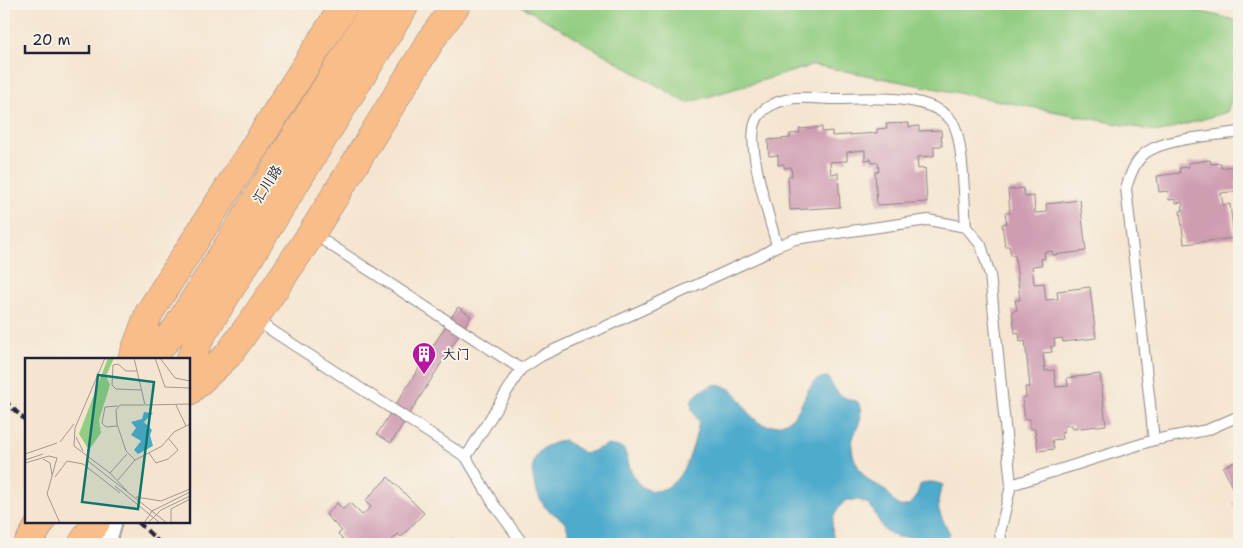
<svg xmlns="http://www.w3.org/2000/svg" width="1243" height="548" font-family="'Shantell Sans','LXGW WenKai TC',sans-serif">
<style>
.green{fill:#92cd81;stroke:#5a785e}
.water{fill:#4eabcc;stroke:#386684}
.building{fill:#cf9cb2}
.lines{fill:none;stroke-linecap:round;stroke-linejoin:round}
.service-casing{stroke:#8c8486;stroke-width:12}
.minor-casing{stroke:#8c8486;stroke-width:23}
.primary-casing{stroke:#8c8486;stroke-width:29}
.service{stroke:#fff;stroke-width:10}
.minor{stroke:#fff;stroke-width:21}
.primary{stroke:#f8bd89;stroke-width:28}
.rail{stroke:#22223b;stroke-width:4;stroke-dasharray:8 4;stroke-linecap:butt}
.labels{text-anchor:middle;stroke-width:4;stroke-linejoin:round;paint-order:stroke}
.street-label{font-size:14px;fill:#22223b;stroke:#f7f3e8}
.poi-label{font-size:14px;fill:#22223b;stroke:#f7f3e8;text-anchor:start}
.inset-road{fill:none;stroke:#a19794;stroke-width:1}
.view{fill:#0f766e;fill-opacity:0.15;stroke:#0f766e;stroke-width:2.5}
.inset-edge{fill:none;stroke:#22223b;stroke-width:2.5}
</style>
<rect width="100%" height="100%" fill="#f7f3e8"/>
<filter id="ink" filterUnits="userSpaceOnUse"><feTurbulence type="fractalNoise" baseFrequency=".02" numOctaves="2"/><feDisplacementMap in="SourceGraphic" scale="10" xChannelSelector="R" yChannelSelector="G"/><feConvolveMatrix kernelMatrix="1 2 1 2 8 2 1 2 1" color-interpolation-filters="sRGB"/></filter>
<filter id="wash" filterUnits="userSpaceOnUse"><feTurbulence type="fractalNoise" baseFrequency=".0096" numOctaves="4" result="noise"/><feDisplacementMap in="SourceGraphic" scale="20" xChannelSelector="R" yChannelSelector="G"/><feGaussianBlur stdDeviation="1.12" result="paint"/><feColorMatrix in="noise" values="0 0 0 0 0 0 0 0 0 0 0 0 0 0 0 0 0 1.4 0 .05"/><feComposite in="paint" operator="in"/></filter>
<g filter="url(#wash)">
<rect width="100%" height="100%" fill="#f5e5d0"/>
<!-- green -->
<polygon class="green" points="518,4 1169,4 1239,21 1239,80 1227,112 1160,132 814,65 687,103"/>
<!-- water -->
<path class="water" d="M 828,377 C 836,394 840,397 858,402 C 868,425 847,432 853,454 C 855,463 864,478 872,483 C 877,485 882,487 886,491 C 891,496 896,509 905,506 C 916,503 917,494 920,485 C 927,480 935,482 943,485 C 933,507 940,514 950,534 L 946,541 L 947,544 L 920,544 L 911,537 L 898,537 L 884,530 L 870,505 L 859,500 L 846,500 C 830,516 831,523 834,544 L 570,544 C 569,538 569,531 566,525 C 562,517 552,514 546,508 C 535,495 526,464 540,451 C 547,444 556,443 564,440 L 585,454 L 608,445 L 623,448 C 629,459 629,473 638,483 C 642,487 648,491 654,491 C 684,490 694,445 699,422 L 692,410 L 692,399 L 701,391 L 716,384 C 721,386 730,388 734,392 C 747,406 754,433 781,424 C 804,417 802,390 817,380 C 820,378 824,377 828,377 Z"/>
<g id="blocks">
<!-- building -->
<g class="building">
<polygon points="909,123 909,127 919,126 919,131 941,130 942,146 934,146 934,156 917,157 918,169 925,168 927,202 877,205 875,172 879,171 878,162 872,163 871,159 865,160 865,150 855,151 847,152 847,161 830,162 831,174 838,173 840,207 790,210 788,176 792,176 791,167 784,168 784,164 778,165 778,155 769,156 768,140 790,138 790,134 800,133 799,129 822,127 822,132 832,131 832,136 877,133 877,129 887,128 886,124"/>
<polygon points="1210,160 1211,164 1221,163 1221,168 1239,165 1239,182 1236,182 1238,191 1221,193 1223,205 1230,204 1234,238 1184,244 1180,211 1183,210 1182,202 1176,203 1176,199 1169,200 1168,191 1159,192 1157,176 1180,173 1179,168 1189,167 1188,163"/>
<polygon points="1023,188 1025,197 1034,196 1035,213 1047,212 1046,204 1080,200 1086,251 1053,255 1052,251 1044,252 1045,258 1041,259 1042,265 1032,266 1034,284 1044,283 1046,300 1058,299 1057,291 1090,287 1096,338 1063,342 1062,338 1054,339 1055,346 1051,346 1052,352 1043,353 1045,371 1054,370 1056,387 1068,386 1067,378 1100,374 1106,425 1073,429 1072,425 1064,426 1064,432 1061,433 1062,439 1052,440 1054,449 1038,451 1035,429 1030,429 1030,419 1025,420 1022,398 1026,397 1025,387 1030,387 1025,341 1020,342 1019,332 1015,333 1012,311 1017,310 1015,300 1020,300 1015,255 1011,255 1009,246 1005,246 1002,224 1007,223 1005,213 1010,213 1008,190"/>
<polygon points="458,307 471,316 391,443 377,434"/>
<polygon points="1236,461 1239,464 1239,486 1233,489 1223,467"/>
<polygon points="388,477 424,513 401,537 398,534 392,540 396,544 342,544 345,541 338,534 342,531 326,515 337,503 343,509 350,503 362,515 371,507 365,501"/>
<polygon points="1239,500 1239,516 1233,503"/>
<polygon points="450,539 455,544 445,544"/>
</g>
</g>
</g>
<g filter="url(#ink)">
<use href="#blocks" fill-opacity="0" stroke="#8c8486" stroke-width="1"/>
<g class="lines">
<!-- service casing -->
<g class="service-casing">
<g id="service">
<polyline points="312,233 521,369"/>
<path d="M 777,246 C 770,219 745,145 756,121 C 761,108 777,101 790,99 C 802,96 818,99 831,99 C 864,99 927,92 951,120 C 964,134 964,205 966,227"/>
<polyline points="254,319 466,457 493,503 523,544"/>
<path d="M 1154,440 L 1126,188 C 1130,176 1134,163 1144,154 C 1163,138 1215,136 1239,132"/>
<polyline points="466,457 521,369 541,356 760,256 777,246 795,239 928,220 966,227 981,245 990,275 1011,485"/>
<polyline points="1002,544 1000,533 1011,485 1154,440 1207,430 1239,416"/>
</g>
</g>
<!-- minor casing -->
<g class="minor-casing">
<polyline id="minor" points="105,544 111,522"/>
</g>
<!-- primary casing -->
<g class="primary-casing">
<g id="primary">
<polyline points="132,359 149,313 345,4"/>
<polyline points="149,359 176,329 378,4"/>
<polyline points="189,362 201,336 404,7"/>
<polyline points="189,391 228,355 254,319 312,233 435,34 457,4"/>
<polyline points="28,544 41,522"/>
<polyline points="82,544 96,522"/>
</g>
</g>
<!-- service -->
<use href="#service" class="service"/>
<!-- minor -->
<use href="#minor" class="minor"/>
<!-- primary -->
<use href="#primary" class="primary"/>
<!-- rail -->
<g class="rail">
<polyline points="4,400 26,421"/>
<polyline points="138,522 161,544"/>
</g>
</g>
</g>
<!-- icons -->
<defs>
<g id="building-pin" transform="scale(1.25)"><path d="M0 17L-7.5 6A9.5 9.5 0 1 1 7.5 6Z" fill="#b5179e" stroke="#f7f3e8"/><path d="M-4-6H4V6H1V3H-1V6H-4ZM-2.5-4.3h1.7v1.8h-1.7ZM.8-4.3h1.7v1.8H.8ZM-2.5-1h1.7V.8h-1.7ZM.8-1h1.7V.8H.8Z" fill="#fff"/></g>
</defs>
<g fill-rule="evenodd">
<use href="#building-pin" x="424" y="354"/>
</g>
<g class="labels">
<!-- street labels -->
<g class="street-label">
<text transform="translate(267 184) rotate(-58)" y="5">汇川路</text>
</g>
<!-- poi labels -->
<g class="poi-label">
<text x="442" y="359">大门</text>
</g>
</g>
<!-- overview -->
<g transform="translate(25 358)">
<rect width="165" height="165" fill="#f5e5d0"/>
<path d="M 83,0 L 89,0 L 81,18 L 85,27 L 74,62 L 76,75 L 64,92 L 54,76 Z" fill="#92cd81"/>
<path d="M 119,54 L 128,55 L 119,64 L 127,72 L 125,77 L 128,88 L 113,96 L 109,92 L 116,83 L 106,77 L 111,70 L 106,64 L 117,61 Z" fill="#4eabcc"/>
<path class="inset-road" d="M 80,0 L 50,70 L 49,88 L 85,115 L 102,133M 109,0 L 120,47 L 165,46M 130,0 L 140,29 L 165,30M 135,0 L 150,20 L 165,23M 112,13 L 101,13 L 93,6 L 88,7 L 87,27 L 91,31 L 117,32M 151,47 L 161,68M 92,68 L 81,69 L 77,65 L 80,49 L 93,48M 51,79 L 58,93M 35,84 L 49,66M 124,95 L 131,105 L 143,101 L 153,92 L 144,81M 0,96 L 32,85M 32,100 L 22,136 L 35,165M 18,101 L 25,105 L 27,117M 0,102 L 18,96M 110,102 L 101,93 L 92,66 L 91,52 L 95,47 L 119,47M 42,103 L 58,106 L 95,135M 63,103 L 142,165M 0,105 L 24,98 L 32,100M 85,115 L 102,96M 30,119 L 42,103M 93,122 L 110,102 L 137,88 L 149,74 L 165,66M 90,128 L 135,165M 111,139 L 136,143 L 165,131M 119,165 L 127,153 L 165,134M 123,165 L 136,152 L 165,138M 146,165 L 146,151 L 165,141"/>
<path class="view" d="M 73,17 L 129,24 L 113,151 L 57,144 Z"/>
<rect width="165" height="165" class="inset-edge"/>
</g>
<!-- margin -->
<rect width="1243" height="548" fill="none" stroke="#f7f3e8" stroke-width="20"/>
<!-- scale -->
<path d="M25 45v8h64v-8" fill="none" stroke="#22223b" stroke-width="2.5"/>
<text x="32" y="45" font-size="15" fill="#22223b" stroke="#f7f3e8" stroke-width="4" paint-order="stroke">20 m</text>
</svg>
